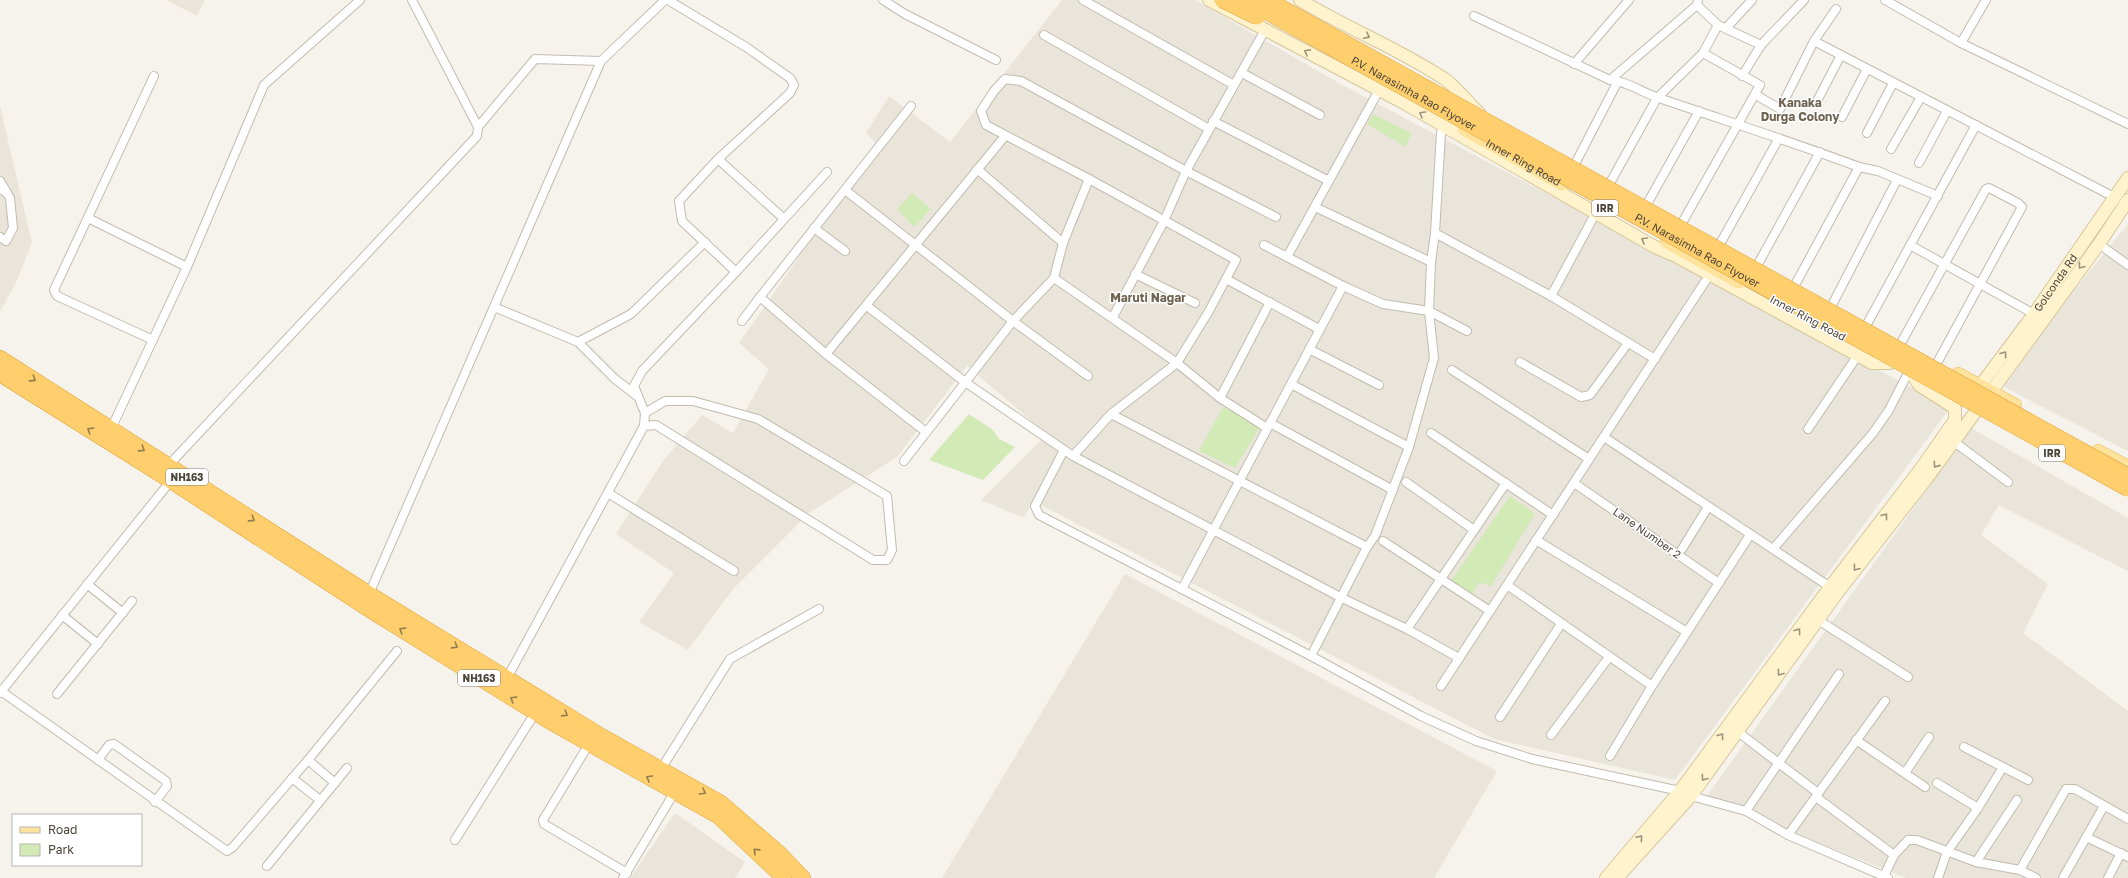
<svg xmlns="http://www.w3.org/2000/svg" width="2128" height="878" font-family="'Golos Text',sans-serif">
<style>
.residential{fill:#eae5da}
.green{fill:#d2eab5}
.lines{fill:none;stroke-linecap:round;stroke-linejoin:round}
.street-casing{stroke:#c2bbae;stroke-width:10}
.secondary-casing{stroke:#d6c79b;stroke-width:14}
.primary-casing{stroke:#e6c16a;stroke-width:14}
.highway-casing{stroke:#e0a43c;stroke-width:16}
.street{stroke:#fff;stroke-width:8}
.secondary{stroke:#fff3cd;stroke-width:12}
.primary{stroke:#ffe39c;stroke-width:13}
.highway{stroke:#ffcf6e;stroke-width:15}
.highway-bridge-casing{stroke:#e0a43c;stroke-width:16;stroke-linecap:butt}
.highway-bridge{stroke:#ffcf6e;stroke-width:15}
.oneway{stroke:#9c937c}
.oneway2{stroke:#937c4e}
.labels{text-anchor:middle;stroke-width:3;stroke-linejoin:round;paint-order:stroke}
.shield{fill:#fff;stroke:#817c74;stroke-width:1}
.shield-label{font-size:10px;font-weight:bold;fill:#4b4439}
.street-label{font-size:11px;fill:#4b4439;stroke:#fff}
.neighbourhood-label{font-size:12px;font-weight:bold;fill:#6e6250;stroke:#fff}
</style>
<rect width="100%" height="100%" fill="#f6f3ec"/>
<!-- residential -->
<g class="residential">
<polygon points="166,0 205,0 197,16"/>
<polygon points="1062,0 1195,0 1337,82 1950,408 1675,780 1494,739 1033,501 1024,518 981,500 1047,434 967,366 897,457 809,513 734,588 688,650 639,622 674,573 616,534 663,461 702,415 733,433 769,369 739,343 877,145 866,133 889,96 950,142"/>
<polygon points="0,106 32,243 15,285 0,311"/>
<polygon points="2128,224 2128,451 2004,387 2058,310"/>
<polygon points="1971,428 2128,518 2128,571 1999,505 1981,535 2048,584 2023,633 2128,711 2128,878 1906,878 1706,797"/>
<polygon points="1125,574 1497,771 1434,878 942,878"/>
<polygon points="675,813 745,862 735,878 630,878"/>
</g>
<!-- green -->
<g class="green">
<polygon points="1373,114 1411,133 1406,147 1367,124"/>
<polygon points="912,193 931,209 914,227 897,209"/>
<polygon points="1223,407 1260,427 1235,468 1199,451"/>
<polygon points="969,414 993,430 999,439 1015,447 983,480 929,460"/>
<polygon points="1510,496 1535,514 1491,586 1479,582 1471,596 1451,581"/>
</g>
<g class="lines">
<!-- street casing -->
<g class="street-casing">
<g id="street">
<polyline points="668,0 746,47 790,78 794,85 790,93 718,159 679,201 682,221 736,272"/>
<polyline points="883,0 905,14 996,60"/>
<polyline points="1083,0 1234,85"/>
<polyline points="1885,0 1961,43 2128,124"/>
<polyline points="1697,5 1718,25 1761,45"/>
<path d="M 1474,16 L 1610,80 C 1627,81 1643,93 1659,98 C 1726,121 1793,142 1859,167 L 1878,171 L 1938,196"/>
<polyline points="1726,28 1752,0"/>
<polyline points="1044,35 1209,129"/>
<polyline points="1814,41 2114,197"/>
<polyline points="1961,43 1986,0"/>
<polyline points="1574,64 1629,0"/>
<polyline points="1242,73 1320,115"/>
<polyline points="1742,76 1761,45 1804,0"/>
<polyline points="1610,80 1697,5 1698,0"/>
<polyline points="1756,95 1780,109 1814,41 1836,9"/>
<polyline points="1817,101 1841,55"/>
<polyline points="1842,117 1867,69"/>
<polyline points="1213,121 1329,181"/>
<polyline points="478,127 535,59 601,61 665,0"/>
<polyline points="1867,133 1893,83"/>
<polyline points="1891,149 1921,97"/>
<polyline points="718,159 783,218"/>
<polyline points="1919,163 1947,111"/>
<polyline points="1575,164 1618,81"/>
<polyline points="977,169 1063,243"/>
<polyline points="0,181 7,193 0,189"/>
<polyline points="1610,183 1657,98 1703,53 1718,25"/>
<polyline points="845,190 1013,321 1088,376"/>
<polyline points="1647,204 1699,111"/>
<polyline points="1315,207 1431,262"/>
<polyline points="88,218 187,267"/>
<polyline points="1682,223 1760,85 1703,53"/>
<polyline points="814,228 845,251"/>
<polyline points="1435,233 1551,296 1655,359"/>
<polyline points="0,237 6,241 13,228 10,198 7,193"/>
<polyline points="1720,244 1779,138"/>
<polyline points="2099,244 2128,265"/>
<polyline points="1264,245 1343,286 1383,304 1429,311 1467,331"/>
<polyline points="1910,245 2034,314"/>
<polyline points="1287,257 1379,90"/>
<polyline points="1758,264 1820,152"/>
<polyline points="1135,274 1195,303"/>
<polyline points="1054,278 1177,363 1220,398 1267,428"/>
<polyline points="1226,279 1319,329"/>
<polyline points="1795,285 1859,167"/>
<polyline points="1551,296 1600,205"/>
<polyline points="760,297 826,354 926,432"/>
<polyline points="1832,305 1897,180"/>
<polyline points="867,306 965,382 1073,456 1342,598 1407,629 1459,658"/>
<polyline points="494,307 578,342 615,379 637,396"/>
<polyline points="1113,317 1164,221 1186,171 1265,30"/>
<polyline points="742,321 760,297 911,106"/>
<polyline points="1867,324 1976,125"/>
<polyline points="153,340 57,296 54,290 154,76"/>
<polyline points="578,342 631,314 705,242"/>
<polyline points="1901,343 1986,189 1989,188 2018,203 2022,207 1937,363"/>
<polyline points="1309,349 1379,385"/>
<polyline points="826,354 1005,136"/>
<polyline points="1520,362 1581,397 1590,395 1628,343"/>
<polyline points="1452,370 1589,459"/>
<polyline points="1291,384 1409,447"/>
<polyline points="1220,398 1270,302"/>
<polyline points="1111,414 1367,547"/>
<polyline points="1270,423 1393,490"/>
<polyline points="644,426 656,425 873,560 887,560 892,550 887,496 758,419 693,401 665,401 645,413"/>
<polyline points="111,429 187,267 264,85 360,0"/>
<polyline points="1808,429 1858,355"/>
<polyline points="1431,433 1553,515"/>
<polyline points="1604,437 1830,587"/>
<polyline points="1953,441 2008,482"/>
<polyline points="1064,450 1035,506 1039,515 1311,656 1421,716 1476,741 1532,759 1680,791 1691,796 1746,811 1788,835 1888,878"/>
<polyline points="1073,456 1111,414 1177,363 1209,311 1236,260 1089,179 986,125 981,111 994,91 1005,79 1021,81 1186,171 1276,217"/>
<polyline points="904,461 1013,321 1054,278 1063,243 1089,179"/>
<polyline points="167,467 477,136 478,127 412,0"/>
<polyline points="1406,482 1474,530"/>
<polyline points="1574,483 1719,583"/>
<polyline points="608,493 734,571"/>
<polyline points="1536,540 1687,632"/>
<polyline points="1383,541 1490,611"/>
<polyline points="1682,549 1708,507"/>
<polyline points="1773,549 1873,433 1889,410 1908,373"/>
<polyline points="87,584 123,613"/>
<polyline points="1507,585 1652,686"/>
<polyline points="1182,589 1343,286"/>
<polyline points="369,594 601,61"/>
<polyline points="62,615 98,644"/>
<polyline points="1818,620 1908,677"/>
<polyline points="1407,629 1506,483"/>
<polyline points="1311,656 1367,547 1375,536 1409,447 1434,358 1429,311 1431,262 1435,233 1441,133 1444,121"/>
<polyline points="507,678 644,426 645,413 634,386 642,371 736,272 827,172"/>
<polyline points="1441,686 1712,271"/>
<polyline points="1,691 227,851 233,847 308,760 397,651"/>
<polyline points="0,693 173,478"/>
<polyline points="57,694 132,601"/>
<polyline points="1500,717 1561,624"/>
<polyline points="1738,732 1818,793"/>
<polyline points="1551,735 1609,657"/>
<polyline points="1856,740 1925,787"/>
<polyline points="589,744 543,820 544,824 627,873"/>
<polyline points="1964,747 2028,780"/>
<polyline points="1610,756 1652,686 1750,535"/>
<polyline points="98,760 109,745 114,744 166,781 167,786 155,802"/>
<polyline points="308,760 335,783"/>
<polyline points="661,769 730,659 819,609"/>
<polyline points="1905,773 1929,737"/>
<polyline points="292,778 320,800"/>
<polyline points="1937,783 1978,808"/>
<polyline points="1816,797 1894,855"/>
<polyline points="1746,811 1839,674"/>
<polyline points="1788,835 1885,701"/>
<polyline points="2086,837 2128,857"/>
<polyline points="455,840 535,713"/>
<polyline points="1976,862 2017,800"/>
<polyline points="267,866 347,768"/>
<polyline points="2020,870 2066,789 2075,789 2128,819"/>
<polyline points="1884,876 1894,855 1908,840 1917,840 1976,862 2020,870 2036,878"/>
<polyline points="623,878 674,793"/>
<polyline points="1938,878 1947,852 1978,808 2003,767"/>
<polyline points="2063,878 2104,806"/>
<polyline points="2108,878 2121,853"/>
</g>
</g>
<!-- secondary casing -->
<g class="secondary-casing">
<g id="secondary">
<polyline points="1209,0 1404,103 1655,247 1676,256 1872,363 1890,363"/>
<path d="M 1300,0 C 1348,29 1400,49 1446,80 C 1458,89 1468,103 1479,113"/>
<path id="s1" d="M 1980,386 L 2034,314 L 2128,178"/>
<polyline points="1991,392 2099,244 2128,200"/>
<polyline points="1606,878 1680,791 1830,587 1920,470 1955,420 1955,408 1919,385 1913,375"/>
<polyline points="1617,878 1691,796 1838,592 1927,478 1976,411"/>
</g>
</g>
<!-- primary casing -->
<g class="primary-casing">
<g id="primary">
<path id="s2" d="M 1464,129 L 1562,184"/>
<polyline points="1667,242 1739,282"/>
<polyline points="1958,374 2015,405"/>
<polyline points="2098,451 2128,467"/>
</g>
</g>
<!-- highway casing -->
<g class="highway-casing">
<g id="highway">
<polyline points="0,358 374,597 603,737 721,803 779,853 803,878"/>
<polyline points="0,374 171,481 370,610 549,721 718,816 784,878"/>
</g>
</g>
<!-- street -->
<use href="#street" class="street"/>
<!-- secondary -->
<use href="#secondary" class="secondary"/>
<!-- primary -->
<use href="#primary" class="primary"/>
<!-- highway -->
<use href="#highway" class="highway"/>
<!-- highway-bridge casing -->
<g class="highway-bridge-casing">
<g id="highway-bridge">
<polyline points="1222,0 1257,17"/>
<path id="s3" d="M 1245,0 L 2128,489"/>
<polyline points="1268,0 2128,476"/>
</g>
</g>
<!-- highway-bridge -->
<use href="#highway-bridge" class="highway-bridge"/>
</g>
<!-- one-way arrows -->
<defs><path id="oneway-chevron" d="M-2-3.5L2.5 0L-2 3.5" fill="none" stroke-width="1.6" stroke-linecap="round" stroke-linejoin="round"/></defs>
<g class="oneway">
<use href="#oneway-chevron" transform="translate(1367 36) rotate(26)"/>
<use href="#oneway-chevron" transform="translate(1307 52) rotate(-152)"/>
<use href="#oneway-chevron" transform="translate(1422 114) rotate(-150)"/>
<use href="#oneway-chevron" transform="translate(1644 240) rotate(-150)"/>
<use href="#oneway-chevron" transform="translate(2081 266) rotate(128)"/>
<use href="#oneway-chevron" transform="translate(2004 354) rotate(-53)"/>
<use href="#oneway-chevron" transform="translate(1936 465) rotate(125)"/>
<use href="#oneway-chevron" transform="translate(1885 516) rotate(-52)"/>
<use href="#oneway-chevron" transform="translate(1856 568) rotate(127)"/>
<use href="#oneway-chevron" transform="translate(1798 631) rotate(-54)"/>
<use href="#oneway-chevron" transform="translate(1780 673) rotate(126)"/>
<use href="#oneway-chevron" transform="translate(1721 736) rotate(-53)"/>
<use href="#oneway-chevron" transform="translate(1704 778) rotate(126)"/>
<use href="#oneway-chevron" transform="translate(1640 838) rotate(-50)"/>
</g>
<g class="oneway2">
<use href="#oneway-chevron" transform="translate(33 379) rotate(33)"/>
<use href="#oneway-chevron" transform="translate(90 430) rotate(-148)"/>
<use href="#oneway-chevron" transform="translate(142 449) rotate(33)"/>
<use href="#oneway-chevron" transform="translate(252 519) rotate(33)"/>
<use href="#oneway-chevron" transform="translate(402 630) rotate(-148)"/>
<use href="#oneway-chevron" transform="translate(455 646) rotate(32)"/>
<use href="#oneway-chevron" transform="translate(513 699) rotate(-148)"/>
<use href="#oneway-chevron" transform="translate(565 714) rotate(32)"/>
<use href="#oneway-chevron" transform="translate(649 778) rotate(-150)"/>
<use href="#oneway-chevron" transform="translate(703 792) rotate(30)"/>
<use href="#oneway-chevron" transform="translate(756 851) rotate(-136)"/>
</g>
<g class="labels">
<!-- shield labels -->
<g class="shield">
<rect x="1592" y="200" width="26" height="16" rx="3"/>
<rect x="2039" y="445" width="26" height="16" rx="3"/>
<rect x="166" y="469" width="42" height="16" rx="3"/>
<rect x="458" y="670" width="42" height="16" rx="3"/>
</g>
<g class="shield-label">
<text x="1605" y="212">IRR</text>
<text x="2052" y="457">IRR</text>
<text x="187" y="481">NH163</text>
<text x="479" y="682">NH163</text>
</g>
<!-- street labels -->
<g class="street-label">
<text dy="4" stroke="none"><textPath href="#s3" startOffset="193">P.V. Narasimha Rao Flyover</textPath></text>
<text dy="4" stroke="none"><textPath href="#s2" startOffset="68">Inner Ring Road</textPath></text>
<text dy="4" stroke="none"><textPath href="#s3" startOffset="517">P.V. Narasimha Rao Flyover</textPath></text>
<text dy="4" stroke="none"><textPath href="#s1" startOffset="128">Golconda Rd</textPath></text>
<text transform="translate(1808 318) rotate(28)" y="4">Inner Ring Road</text>
<text transform="translate(1647 533) rotate(35)" y="4">Lane Number 2</text>
</g>
<!-- neighbourhood labels -->
<g class="neighbourhood-label">
<text x="1800" y="107">Kanaka<tspan x="1800" dy="14">Durga Colony</tspan></text>
<text x="1148" y="302">Maruti Nagar</text>
</g>
</g>
<!-- legend -->
<rect x="12" y="814" width="130" height="52" fill="#ffffff" stroke="#b7b4b0"/>
<rect x="20" y="827" width="20" height="6" fill="#ffe39c" stroke="#b7b4b0"/>
<text x="48" y="834" font-size="12" fill="#4b4439">Road</text>
<rect x="20" y="844" width="20" height="12" fill="#d2eab5" stroke="#b7b4b0"/>
<text x="48" y="854" font-size="12" fill="#4b4439">Park</text>
</svg>
